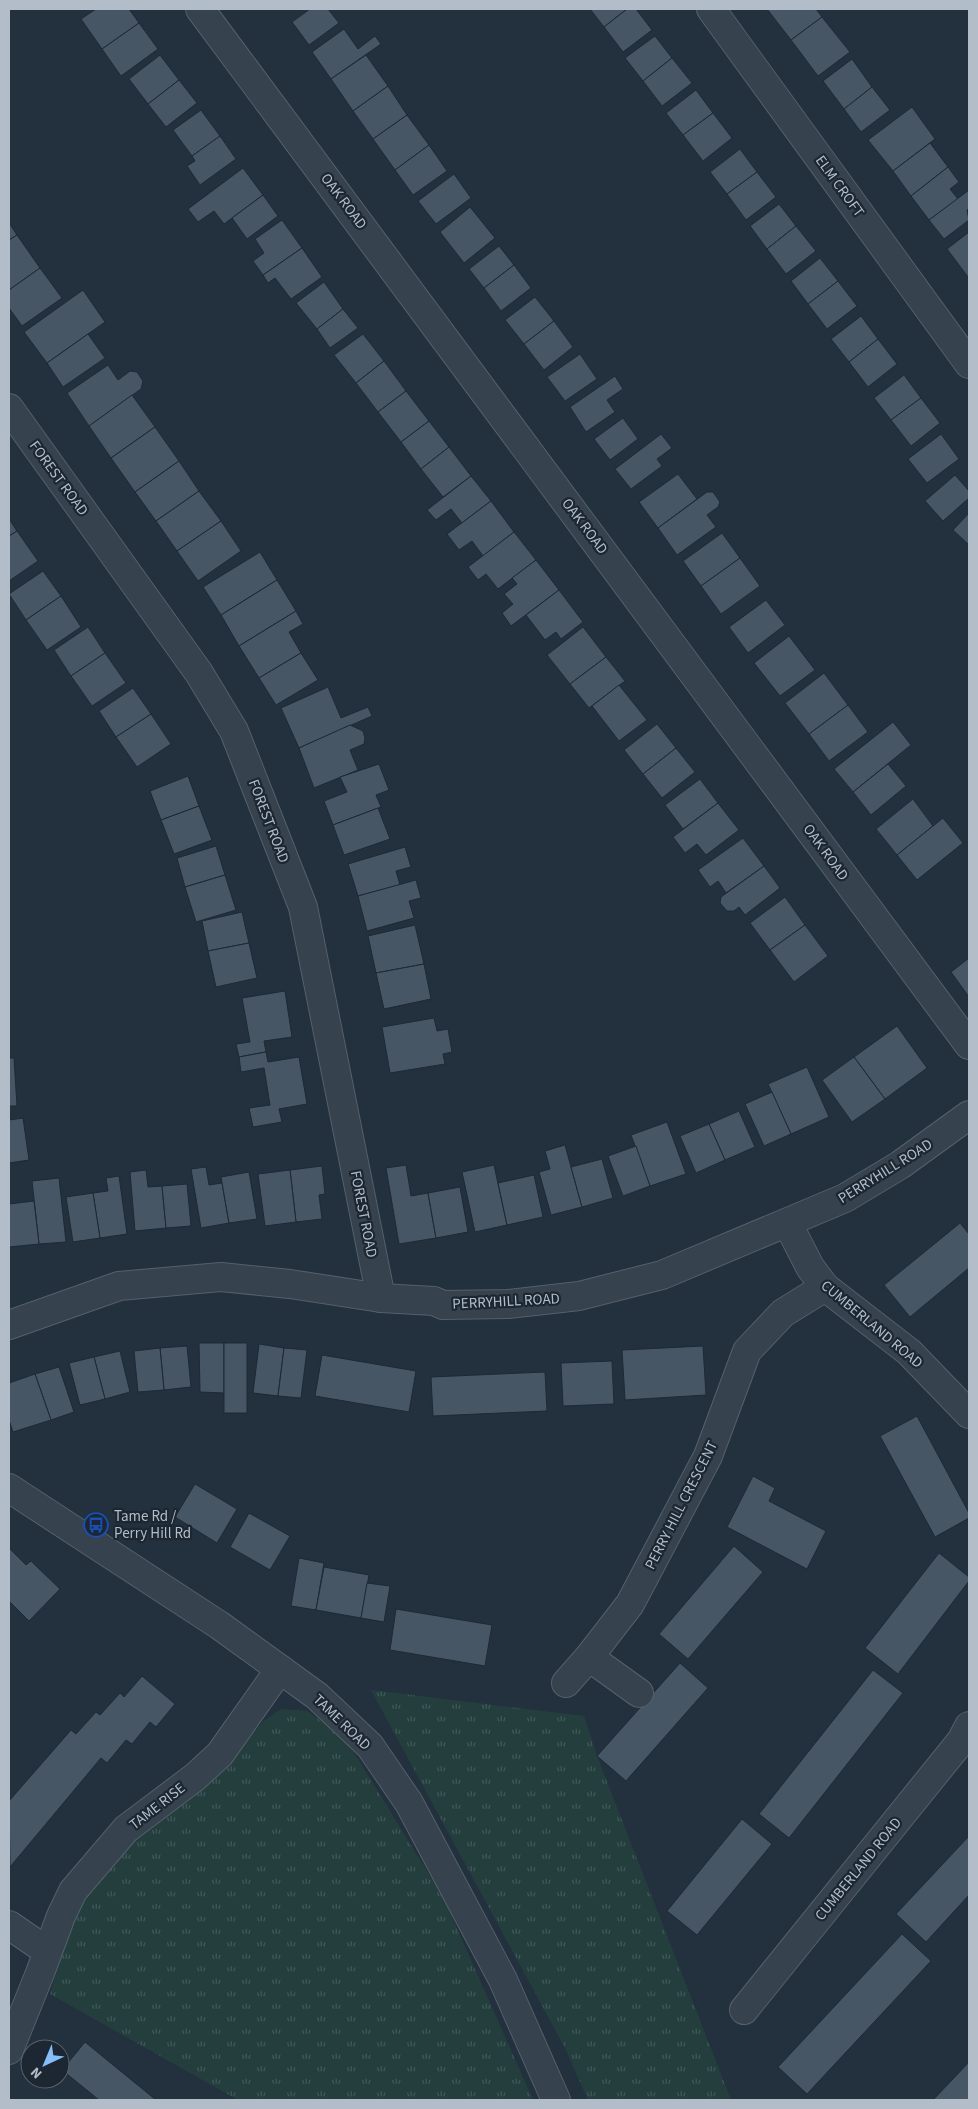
<svg xmlns="http://www.w3.org/2000/svg" width="978" height="2109" font-family="'Source Sans 3',sans-serif">
<style>
.park{fill:url(#park-tufts)}
.building{fill:#465664;stroke:#1e2934}
.lines{fill:none;stroke-linecap:round;stroke-linejoin:round}
.minor-casing{stroke:#55606b;stroke-width:30}
.tertiary-casing{stroke:#55606b;stroke-width:30}
.minor{stroke:#36424d;stroke-width:28}
.tertiary{stroke:#36424d;stroke-width:28}
.labels{text-anchor:middle;stroke-width:4.5;stroke-linejoin:round;paint-order:stroke}
.street-label{font-size:15px;fill:#b2bdc9;stroke:#1c2732}
.poi-label{font-size:15px;fill:#b2bdc9;stroke:#1c2732;text-anchor:start}
</style>
<defs>
<pattern id="park-tufts" width="24" height="20" patternUnits="userSpaceOnUse" patternTransform="scale(1.25)"><rect width="24" height="20" fill="#243e3e"/><path d="M3 7l-1-3M5 7V3M7 7l1-3M15 17l-1-3M17 17v-4M19 17l1-3" fill="none" stroke="#415859"/></pattern>
</defs>
<rect width="100%" height="100%" fill="#22313d"/>
<!-- park -->
<g class="park">
<polygon points="371,1690 584,1716 597,1756 731,2100 588,2100 565,2048"/>
<polygon points="281,1709 307,1711 345,1738 443,1897 533,2100 238,2100 50,1994 80,1895 128,1838 208,1777 264,1721"/>
</g>
<!-- building -->
<g class="building">
<polygon points="96,9 129,9 139,23 102,49 81,19"/>
<polygon points="310,9 328,9 339,23 309,45 292,22"/>
<polygon points="590,9 627,9 604,27"/>
<polygon points="627,9 636,9 652,30 623,52 604,27"/>
<polygon points="767,9 816,9 822,17 791,40"/>
<polygon points="822,17 850,52 818,76 791,40"/>
<polygon points="139,23 158,49 121,76 102,49"/>
<polygon points="344,29 358,49 375,36 381,44 331,79 312,52"/>
<polygon points="655,36 672,58 643,81 625,58"/>
<polygon points="160,55 179,80 148,104 129,79"/>
<polygon points="366,55 388,86 353,111 331,79"/>
<polygon points="672,58 692,83 662,106 643,81"/>
<polygon points="852,59 872,87 844,109 823,81"/>
<polygon points="179,80 197,103 166,127 148,104"/>
<polygon points="388,86 407,115 373,139 353,111"/>
<polygon points="872,87 890,110 861,132 844,109"/>
<polygon points="696,90 713,113 683,135 666,113"/>
<polygon points="912,107 935,139 893,171 868,140"/>
<polygon points="201,110 220,136 192,156 173,130"/>
<polygon points="713,113 732,138 703,161 683,135"/>
<polygon points="407,115 429,145 395,170 373,139"/>
<polygon points="220,136 236,159 200,185 187,166 195,161 192,156"/>
<polygon points="930,143 948,167 911,196 893,171"/>
<polygon points="429,145 447,171 413,195 395,170"/>
<polygon points="740,149 757,172 727,194 710,172"/>
<polygon points="948,167 959,182 950,189 958,199 929,220 911,196"/>
<polygon points="243,168 263,195 224,224 214,211 198,222 188,209"/>
<polygon points="757,172 776,197 746,220 727,194"/>
<polygon points="454,174 471,198 436,224 418,201"/>
<polygon points="969,190 969,209 967,210 969,220 944,239 929,220"/>
<polygon points="263,195 278,216 247,239 232,218"/>
<polygon points="779,204 796,226 767,249 750,226"/>
<polygon points="470,207 495,238 464,263 440,232"/>
<polygon points="282,220 302,248 263,275 253,261 264,253 255,239"/>
<polygon points="9,223 17,235 9,240"/>
<polygon points="796,226 816,251 786,274 767,249"/>
<polygon points="969,232 969,276 968,277 947,249"/>
<polygon points="17,235 40,268 9,290 9,240"/>
<polygon points="499,246 514,265 484,288 469,269"/>
<polygon points="302,248 322,277 291,299 275,278 268,283 263,275"/>
<polygon points="820,258 838,281 808,304 791,281"/>
<polygon points="514,265 531,288 501,311 484,288"/>
<polygon points="40,268 62,298 22,326 9,308 9,290"/>
<polygon points="838,281 857,306 827,329 808,304"/>
<polygon points="324,282 343,309 317,329 296,303"/>
<polygon points="83,290 105,322 47,363 24,332"/>
<polygon points="535,297 554,321 524,344 505,320"/>
<polygon points="343,309 358,328 330,348 317,329"/>
<polygon points="861,316 878,339 849,362 831,339"/>
<polygon points="554,321 573,347 544,370 524,344"/>
<polygon points="88,334 105,358 63,387 47,363"/>
<polygon points="363,334 384,361 356,383 334,355"/>
<polygon points="878,339 897,364 868,387 849,362"/>
<polygon points="580,354 597,379 565,401 547,377"/>
<polygon points="384,361 406,391 378,412 356,383"/>
<polygon points="108,365 118,380 130,371 137,372 143,381 141,389 89,426 67,393"/>
<polygon points="904,375 921,398 891,420 874,398"/>
<polygon points="615,376 623,389 607,400 615,412 586,432 570,407"/>
<polygon points="406,391 429,421 401,442 378,412"/>
<polygon points="132,395 155,427 111,458 89,426"/>
<polygon points="921,398 940,423 911,446 891,420"/>
<polygon points="623,418 638,439 610,460 594,439"/>
<polygon points="429,421 449,447 421,469 401,442"/>
<polygon points="155,427 179,461 135,492 111,458"/>
<polygon points="661,434 672,448 657,459 662,466 631,489 615,469"/>
<polygon points="941,434 959,459 927,483 908,459"/>
<polygon points="449,447 471,476 443,497 421,469"/>
<polygon points="179,461 199,491 156,521 135,492"/>
<polygon points="678,474 697,499 658,528 639,502"/>
<polygon points="955,475 969,491 969,498 943,521 925,501"/>
<polygon points="471,476 491,501 462,523 451,509 436,520 427,510"/>
<polygon points="199,491 221,521 177,551 156,521"/>
<polygon points="707,492 713,492 720,502 718,507 707,515 716,527 677,555 658,528"/>
<polygon points="491,501 514,532 483,556 472,541 459,550 447,534"/>
<polygon points="969,513 969,545 953,530"/>
<polygon points="9,519 17,531 9,536"/>
<polygon points="221,521 241,551 198,581 177,551"/>
<polygon points="17,531 38,561 9,581 9,536"/>
<polygon points="514,532 536,560 498,589 486,574 478,580 468,567"/>
<polygon points="722,533 740,558 701,586 683,561"/>
<polygon points="260,552 277,580 221,615 203,587"/>
<polygon points="740,558 760,586 721,614 701,586"/>
<polygon points="536,560 559,590 511,626 502,613 513,604 504,594 517,584 512,578"/>
<polygon points="43,571 61,596 26,620 9,594"/>
<polygon points="277,580 296,611 239,646 221,615"/>
<polygon points="559,590 583,622 561,639 556,632 545,640 526,615"/>
<polygon points="61,596 81,627 47,650 26,620"/>
<polygon points="766,600 785,625 748,653 729,627"/>
<polygon points="296,611 303,624 289,632 301,653 259,678 239,646"/>
<polygon points="88,627 105,653 71,676 54,650"/>
<polygon points="583,627 606,657 570,684 547,655"/>
<polygon points="789,636 815,670 780,696 754,663"/>
<polygon points="105,653 126,683 92,706 71,676"/>
<polygon points="301,653 318,680 276,705 259,678"/>
<polygon points="606,657 625,681 589,708 570,684"/>
<polygon points="824,673 848,705 809,734 785,703"/>
<polygon points="619,685 647,720 619,741 592,706"/>
<polygon points="328,687 341,718 368,707 372,716 299,748 281,708"/>
<polygon points="133,688 151,714 116,737 99,711"/>
<polygon points="848,705 868,732 829,761 809,734"/>
<polygon points="151,714 171,744 137,767 116,737"/>
<polygon points="893,722 911,745 853,792 834,769"/>
<polygon points="657,724 676,748 643,774 624,750"/>
<polygon points="350,725 363,731 365,738 364,744 350,750 358,770 314,788 299,748"/>
<polygon points="676,748 695,772 662,798 643,774"/>
<polygon points="379,764 389,790 376,795 381,807 333,825 324,801 347,792 340,777"/>
<polygon points="888,764 906,786 871,815 853,792"/>
<polygon points="188,776 199,806 161,820 150,791"/>
<polygon points="700,779 718,803 683,829 665,805"/>
<polygon points="913,799 933,826 897,855 876,829"/>
<polygon points="718,803 739,830 706,855 697,844 685,853 673,837"/>
<polygon points="199,806 212,840 174,854 161,820"/>
<polygon points="378,808 390,839 344,855 333,825"/>
<polygon points="943,818 963,843 917,880 897,855"/>
<polygon points="743,838 764,866 726,893 718,881 710,887 698,870"/>
<polygon points="216,846 225,875 185,887 177,858"/>
<polygon points="405,847 411,867 396,871 400,885 358,896 348,864"/>
<polygon points="764,866 780,888 745,915 739,907 734,911 727,911 720,903 721,897"/>
<polygon points="225,875 236,910 196,922 185,887"/>
<polygon points="416,880 421,898 409,901 414,918 367,931 358,896"/>
<polygon points="785,897 805,925 770,950 750,923"/>
<polygon points="242,912 249,943 208,951 202,921"/>
<polygon points="415,925 424,964 376,973 368,936"/>
<polygon points="805,925 828,956 794,982 770,950"/>
<polygon points="249,943 257,978 216,987 208,951"/>
<polygon points="969,958 969,997 951,972"/>
<polygon points="424,964 431,999 384,1009 376,973"/>
<polygon points="285,991 292,1037 264,1041 266,1052 239,1057 236,1044 250,1042 242,998"/>
<polygon points="434,1018 437,1031 448,1029 452,1052 443,1054 445,1064 390,1073 382,1027"/>
<polygon points="897,1026 927,1068 885,1099 854,1057"/>
<polygon points="266,1052 268,1062 299,1057 307,1104 279,1109 282,1122 253,1127 249,1108 270,1105 264,1068 241,1072 239,1057"/>
<polygon points="854,1057 885,1099 852,1122 822,1080"/>
<polygon points="9,1058 14,1058 17,1106 9,1106"/>
<polygon points="807,1067 829,1117 791,1134 768,1084"/>
<polygon points="772,1092 791,1134 764,1146 745,1104"/>
<polygon points="739,1111 755,1147 725,1160 709,1124"/>
<polygon points="23,1118 29,1160 9,1163 9,1120"/>
<polygon points="667,1122 686,1174 650,1186 631,1135"/>
<polygon points="709,1124 725,1160 696,1173 680,1136"/>
<polygon points="565,1145 582,1207 551,1215 539,1172 550,1169 545,1151"/>
<polygon points="636,1146 650,1186 623,1196 608,1156"/>
<polygon points="602,1159 613,1198 582,1207 571,1167"/>
<polygon points="406,1165 411,1196 428,1193 436,1238 399,1244 386,1168"/>
<polygon points="494,1165 507,1225 475,1232 462,1172"/>
<polygon points="322,1166 325,1194 319,1195 322,1219 296,1222 290,1170"/>
<polygon points="206,1167 209,1185 222,1183 229,1223 201,1228 191,1169"/>
<polygon points="146,1170 148,1187 162,1186 166,1228 135,1231 130,1172"/>
<polygon points="290,1170 296,1222 265,1226 258,1174"/>
<polygon points="249,1172 257,1219 229,1223 221,1177"/>
<polygon points="534,1175 543,1217 507,1225 498,1183"/>
<polygon points="119,1176 127,1234 100,1238 93,1193 108,1191 106,1178"/>
<polygon points="59,1178 66,1242 39,1244 32,1181"/>
<polygon points="187,1184 191,1226 166,1228 162,1186"/>
<polygon points="460,1187 468,1232 436,1238 428,1193"/>
<polygon points="93,1193 100,1238 73,1242 66,1197"/>
<polygon points="34,1201 39,1244 9,1247 9,1204"/>
<polygon points="960,1223 969,1234 969,1268 910,1317 884,1285"/>
<polygon points="199,1343 224,1343 224,1393 200,1392"/>
<rect x="224" y="1343" width="23" height="70"/>
<polygon points="259,1344 284,1348 278,1396 253,1393"/>
<polygon points="187,1346 191,1387 164,1390 160,1348"/>
<polygon points="703,1346 706,1395 625,1400 622,1350"/>
<polygon points="160,1348 164,1390 138,1392 134,1351"/>
<polygon points="284,1348 307,1350 301,1398 278,1396"/>
<polygon points="120,1351 130,1392 105,1399 94,1357"/>
<polygon points="322,1355 416,1371 409,1412 315,1396"/>
<polygon points="94,1357 105,1399 80,1405 69,1363"/>
<polygon points="612,1361 614,1404 563,1406 561,1363"/>
<polygon points="59,1367 74,1412 51,1420 35,1374"/>
<polygon points="545,1372 547,1411 433,1416 431,1377"/>
<polygon points="35,1374 51,1420 13,1432 9,1420 9,1383"/>
<polygon points="917,1416 969,1513 969,1518 935,1537 880,1436"/>
<polygon points="753,1476 775,1488 769,1501 826,1531 807,1569 727,1527"/>
<polygon points="195,1484 237,1509 217,1543 175,1517"/>
<polygon points="249,1513 290,1536 270,1570 230,1547"/>
<polygon points="734,1546 763,1572 688,1659 659,1634"/>
<polygon points="9,1548 26,1565 31,1561 60,1589 29,1621 9,1601"/>
<polygon points="939,1553 969,1577 969,1581 898,1674 865,1648"/>
<polygon points="299,1558 324,1563 316,1610 291,1606"/>
<polygon points="324,1567 369,1575 361,1618 316,1610"/>
<polygon points="367,1583 390,1586 384,1622 361,1618"/>
<polygon points="396,1609 492,1625 485,1666 390,1650"/>
<polygon points="680,1663 708,1688 626,1781 597,1756"/>
<polygon points="873,1670 903,1693 789,1838 759,1814"/>
<polygon points="142,1676 175,1704 156,1727 150,1722 132,1744 126,1740 107,1763 101,1758 10,1867 9,1801 71,1730 76,1734 96,1712 100,1715 120,1693 124,1697"/>
<polygon points="742,1819 772,1844 697,1935 667,1911"/>
<polygon points="969,1836 969,1895 926,1942 896,1914"/>
<polygon points="902,1934 931,1961 807,2094 778,2067"/>
<polygon points="85,2042 156,2100 99,2100 62,2070"/>
<polygon points="969,2062 969,2100 933,2100"/>
</g>
<g class="lines">
<!-- minor casing -->
<g class="minor-casing">
<g id="minor">
<polyline points="200,9 969,1045"/>
<polyline points="711,9 969,364"/>
<polyline points="9,408 199,673 234,731 303,907 381,1298"/>
<polyline points="788,1224 810,1267 825,1287 909,1352 969,1414"/>
<polyline points="589,1657 639,1693"/>
<polyline points="566,1683 589,1657 630,1604 708,1456 747,1351 783,1313 825,1287"/>
<polyline points="9,1925 47,1951"/>
<polyline points="744,2010 961,1741 969,1726"/>
<polyline points="9,2050 40,1973 61,1916 73,1891 126,1829 195,1777 220,1754 280,1669"/>
</g>
</g>
<!-- tertiary casing -->
<g class="tertiary-casing">
<g id="tertiary">
<polyline points="9,1325 119,1286 221,1277 290,1284 381,1298 434,1301 443,1305 508,1304 579,1296 662,1275 845,1198 900,1165 969,1115"/>
<polyline points="9,1488 219,1625 317,1696 370,1746 409,1803 503,1980 556,2100"/>
</g>
</g>
<!-- minor -->
<use href="#minor" class="minor"/>
<!-- tertiary -->
<use href="#tertiary" class="tertiary"/>
</g>
<!-- icons -->
<defs>
<g id="bus-ring" transform="scale(1.25)"><circle r="9.5" fill="#1c2732" stroke="#1a4fb4" stroke-width="1.5"/><path d="M-5-6H5V4H4V6H2V4H-2V6H-4V4H-5ZM-3.5-4V0h7V-4ZM-3.5 1.2v1.5H-2V1.2ZM2 1.2v1.5H3.5V1.2Z" fill="#1a4fb4"/></g>
</defs>
<g fill-rule="evenodd">
<use href="#bus-ring" x="96" y="1525"/>
</g>
<g class="labels">
<!-- street labels -->
<g class="street-label">
<text transform="translate(840 186) rotate(54)" y="5">ELM CROFT</text>
<text transform="translate(344 201) rotate(53)" y="5">OAK ROAD</text>
<text transform="translate(59 478) rotate(54)" y="5">FOREST ROAD</text>
<text transform="translate(585 526) rotate(53)" y="5">OAK ROAD</text>
<text transform="translate(269 821) rotate(69)" y="5">FOREST ROAD</text>
<text transform="translate(826 852) rotate(54)" y="5">OAK ROAD</text>
<text transform="translate(885 1171) rotate(-32)" y="5">PERRYHILL ROAD</text>
<text transform="translate(364 1214) rotate(79)" y="5">FOREST ROAD</text>
<text transform="translate(506 1301) rotate(-3)" y="5">PERRYHILL ROAD</text>
<text transform="translate(872 1324) rotate(40)" y="5">CUMBERLAND ROAD</text>
<text transform="translate(681 1505) rotate(-63)" y="5">PERRY HILL CRESCENT</text>
<text transform="translate(342 1722) rotate(44)" y="5">TAME ROAD</text>
<text transform="translate(157 1806) rotate(-38)" y="5">TAME RISE</text>
<text transform="translate(858 1869) rotate(-51)" y="5">CUMBERLAND ROAD</text>
</g>
<!-- poi labels -->
<g class="poi-label">
<text x="114" y="1521">Tame Rd /<tspan x="114" dy="17">Perry Hill Rd</tspan></text>
</g>
</g>
<!-- border -->
<rect width="978" height="2109" fill="none" stroke="#b2bdc9" stroke-width="20"/>
<!-- north arrow -->
<g transform="translate(45 2064) rotate(224)"><circle r="24" fill="#1c2732" stroke="#58636e"/>
<path d="M0-4L9 19L0 12L-9 19Z" fill="#84befb"/>
<text y="-8" font-size="14" font-weight="bold" text-anchor="middle" fill="#b2bdc9">N</text>
</g>
</svg>
